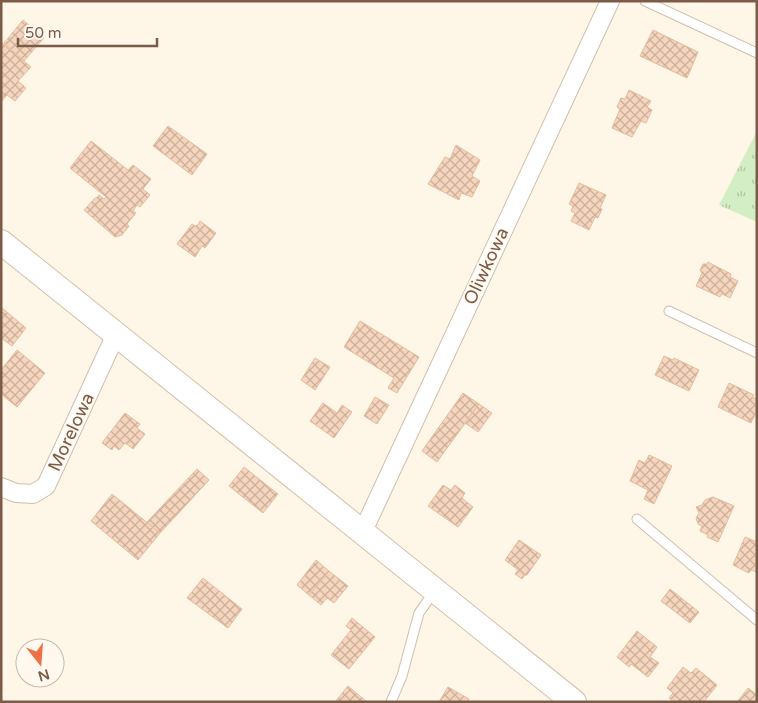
<svg xmlns="http://www.w3.org/2000/svg" width="758" height="703" font-family="'Varela Round',sans-serif">
<style>
.grass{fill:url(#grass-tufts)}
.building{fill:url(#building-cross-hatch);stroke:#e8bc9c}
.lines{fill:none;stroke-linecap:round;stroke-linejoin:round}
.lane-casing{stroke:#d1beab;stroke-width:11}
.street-casing{stroke:#d1beab;stroke-width:20}
.secondary-casing{stroke:#d7c0ab;stroke-width:26}
.lane{stroke:#fff;stroke-width:9}
.street{stroke:#fff;stroke-width:18}
.secondary{stroke:#fff;stroke-width:24}
.labels{text-anchor:middle;stroke-width:4;stroke-linejoin:round;paint-order:stroke}
.street-label{font-size:18px;fill:#7a5c49;stroke:#fff9ef}
</style>
<defs>
<pattern id="grass-tufts" width="24" height="20" patternUnits="userSpaceOnUse" patternTransform="scale(1.25)"><rect width="24" height="20" fill="#d3edc4"/><path d="M3 7l-1-3M5 7V3M7 7l1-3M15 17l-1-3M17 17v-4M19 17l1-3" fill="none" stroke="#b0c3a1"/></pattern>
<pattern id="building-cross-hatch" width="8" height="8" patternUnits="userSpaceOnUse" patternTransform="scale(1.25)"><rect width="8" height="8" fill="#f5d5bd"/><path d="M0 0l8 8M0 8l8-8" fill="none" stroke="#cbb09c"/></pattern>
</defs>
<rect width="100%" height="100%" fill="#fef6e7"/>
<!-- grass -->
<polygon class="grass" points="757,131 757,222 719,205"/>
<!-- building -->
<g class="building">
<polygon points="23,20 44,38 24,61 4,43"/>
<polygon points="653,30 698,52 687,78 640,56"/>
<polygon points="1,42 31,67 18,81 26,88 15,101 7,95 1,102"/>
<polygon points="629,90 651,101 647,107 652,110 646,123 641,121 632,137 612,128 620,109 617,107 621,98 625,99"/>
<polygon points="168,126 207,154 192,175 153,146"/>
<polygon points="91,141 128,170 133,165 151,179 143,189 150,195 140,207 137,205 133,211 136,213 127,224 129,226 122,235 115,237 84,210 95,198 96,198 99,195 104,199 106,197 70,168"/>
<polygon points="456,145 480,160 472,176 480,181 472,197 461,193 459,200 428,184 445,157 450,159"/>
<polygon points="579,183 606,195 600,208 602,209 598,218 595,217 589,230 571,221 575,213 571,211 573,206 569,204"/>
<polygon points="200,221 216,233 205,248 202,246 195,257 177,244 192,224 195,226 198,225"/>
<polygon points="708,262 731,274 730,277 738,281 730,298 722,294 720,297 696,286 702,273 700,270 703,264 707,264"/>
<polygon points="1,307 26,328 12,346 1,338"/>
<polygon points="360,321 419,357 397,393 388,388 394,378 344,347"/>
<polygon points="17,350 45,373 17,407 1,394 1,370"/>
<polygon points="664,356 673,360 674,358 699,370 689,391 655,375"/>
<polygon points="315,358 330,367 315,390 301,380"/>
<polygon points="729,383 754,395 752,397 757,399 757,411 751,423 718,407"/>
<polygon points="463,393 479,404 437,462 422,451"/>
<polygon points="375,397 389,405 377,424 364,416"/>
<polygon points="323,403 337,413 342,405 352,412 334,438 310,421"/>
<polygon points="479,404 492,413 478,432 465,423"/>
<polygon points="125,413 140,424 137,428 145,434 133,449 125,443 119,450 114,446 112,450 102,443"/>
<polygon points="649,455 672,466 654,504 644,499 648,490 630,481 639,460 645,463"/>
<polygon points="244,467 278,494 263,513 229,486"/>
<polygon points="197,469 209,480 176,516 163,505"/>
<polygon points="443,485 451,490 455,485 465,493 462,498 473,507 458,527 428,506"/>
<polygon points="112,494 160,533 138,560 91,521"/>
<polygon points="713,497 734,506 718,542 707,537 708,535 700,531 702,526 698,524 696,518 699,513 696,507 702,505 705,500"/>
<polygon points="163,505 176,516 160,533 147,522"/>
<polygon points="745,537 757,542 757,572 751,570 749,573 733,565"/>
<polygon points="519,540 541,555 527,575 525,575 522,579 515,574 518,570 505,560"/>
<polygon points="316,560 329,571 309,595 297,585"/>
<polygon points="329,571 348,586 334,603 327,598 321,605 309,595"/>
<polygon points="203,578 242,609 228,628 187,598"/>
<polygon points="670,589 699,612 690,623 661,601"/>
<polygon points="352,618 375,637 349,669 331,655 351,630 346,626"/>
<polygon points="637,631 657,647 650,657 659,663 648,677 631,664 629,667 617,657"/>
<polygon points="683,667 691,673 696,668 717,685 704,702 696,702 694,700 693,702 674,702 669,698 673,693 667,688"/>
<polygon points="348,686 366,701 365,702 335,702"/>
<polygon points="448,687 469,699 467,702 439,702"/>
<polygon points="748,688 757,695 757,702 737,702"/>
</g>
<g class="lines">
<!-- lane casing -->
<g class="lane-casing">
<g id="lane">
<polyline points="645,1 757,53"/>
<polyline points="669,311 757,353"/>
<polyline points="637,519 757,620"/>
<polyline points="391,702 402,676 419,613 434,592"/>
</g>
</g>
<!-- street casing -->
<g class="street-casing">
<g id="street">
<polyline points="1,487 16,493 33,494 46,486 116,334"/>
<polyline points="363,531 610,1"/>
</g>
</g>
<!-- secondary casing -->
<g class="secondary-casing">
<path id="secondary" d="M 1,242 C 192,396 383,548 574,702"/>
</g>
<!-- lane -->
<use href="#lane" class="lane"/>
<!-- street -->
<use href="#street" class="street"/>
<!-- secondary -->
<use href="#secondary" class="secondary"/>
</g>
<g class="labels">
<!-- street labels -->
<g class="street-label">
<text transform="translate(486 266) rotate(-65)" y="6">Oliwkowa</text>
<text transform="translate(71 432) rotate(-65)" y="6">Morelowa</text>
</g>
</g>
<!-- border -->
<rect width="758" height="703" fill="none" stroke="#7a5c49" stroke-width="5"/>
<!-- north arrow -->
<g transform="translate(40 663) rotate(163)"><circle r="24" fill="#fff9ef" stroke="#cabaad"/>
<path d="M0-4L9 19L0 12L-9 19Z" fill="#ee7146"/>
<text y="-8" font-size="14" font-weight="bold" text-anchor="middle" fill="#7a5c49">N</text>
</g>
<!-- scale -->
<path d="M18 38v8h139v-8" fill="none" stroke="#7a5c49" stroke-width="2.5"/>
<text x="25" y="38" font-size="15" fill="#7a5c49" stroke="#fff9ef" stroke-width="4" paint-order="stroke">50 m</text>
</svg>
